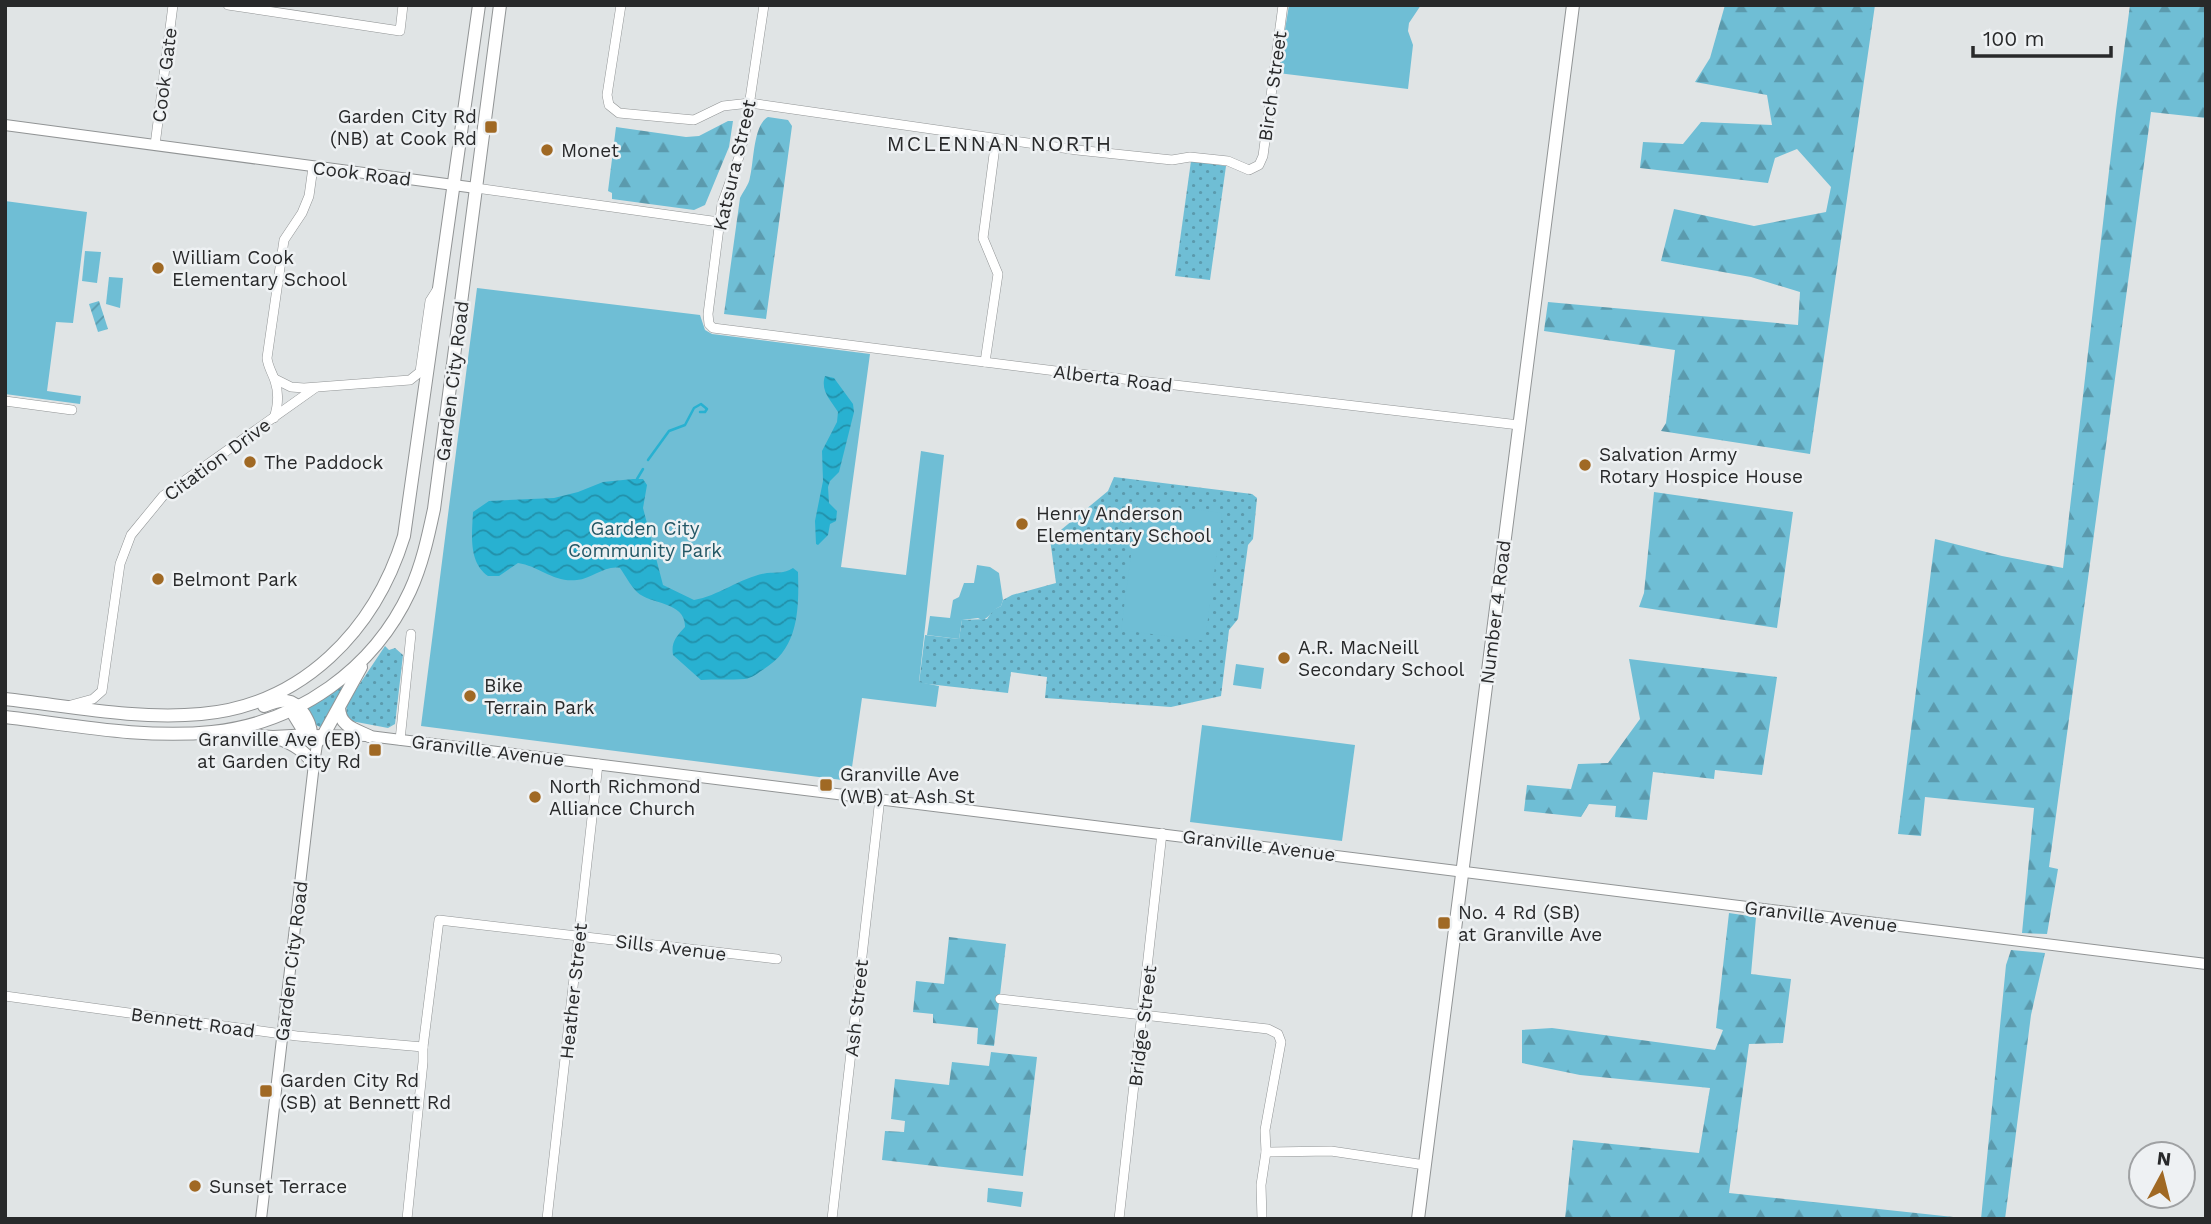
<svg xmlns="http://www.w3.org/2000/svg" width="2211" height="1224" font-family="'Work Sans',sans-serif">
<style>
.grass{fill:url(#grass-dots)}
.forest{fill:url(#forest-firs)}
.park{fill:#6fbed5}
.garden{fill:url(#garden-furrows)}
.water{fill:url(#water-waves)}
.lines{fill:none;stroke-linecap:round;stroke-linejoin:round}
.stream{stroke:#28b1d1;stroke-width:2.5}
.minor-casing{stroke:#919495;stroke-width:10}
.tertiary-casing{stroke:#919495;stroke-width:12}
.secondary-casing{stroke:#919495;stroke-width:14}
.minor{stroke:#fff;stroke-width:9}
.tertiary{stroke:#fff;stroke-width:10}
.secondary{stroke:#fff;stroke-width:12}
.poi-dot{fill:#a06924;stroke:#eef1f3;stroke-width:2.5}
.labels{text-anchor:middle;stroke-width:5;stroke-linejoin:round;paint-order:stroke}
.street-label{font-size:19px;fill:#28292a;stroke:#eef1f3}
.poi-label{font-size:19px;fill:#28292a;stroke:#eef1f3;text-anchor:start}
.park-label{font-size:19px;fill:#245866;stroke:#eef1f3}
.neighbourhood-label{font-size:21px;letter-spacing:2px;fill:#28292a;stroke:#eef1f3}
</style>
<defs>
<pattern id="grass-dots" width="8" height="8" patternUnits="userSpaceOnUse" patternTransform="scale(1.75)"><rect width="8" height="8" fill="#6fbed5"/><path d="M2 2h.1M6 6h.1" fill="none" stroke="#5b9aad" stroke-width="1.8" stroke-linecap="round"/></pattern>
<pattern id="forest-firs" width="22" height="20" patternUnits="userSpaceOnUse" patternTransform="scale(1.75)"><rect width="22" height="20" fill="#6fbed5"/><path d="M5 1l3.5 6h-7zM16 11l3.5 6h-7z" fill="#5b9aad"/></pattern>
<pattern id="garden-furrows" width="10" height="10" patternUnits="userSpaceOnUse" patternTransform="scale(1.75)"><rect width="10" height="10" fill="#6fbed5"/><path d="M-1 1l2-2M0 10L10 0M9 11l2-2" fill="none" stroke="#5b9aad"/></pattern>
<pattern id="water-waves" width="16" height="10" patternUnits="userSpaceOnUse" patternTransform="scale(1.75)"><rect width="16" height="10" fill="#28b1d1"/><path d="M0 5q4-4 8 0t8 0" fill="none" stroke="#2290aa"/></pattern>
</defs>
<rect width="100%" height="100%" fill="#e0e4e5"/>
<!-- grass -->
<g class="grass">
<polygon points="1191,161 1226,166 1210,280 1175,276"/>
<polygon points="1114,477 1252,494 1257,498 1253,539 1248,545 1238,619 1229,630 1221,696 1171,707 1045,698 1047,677 1011,672 1008,693 919,683 925,635 959,639 962,620 987,619 993,610 1001,606 1003,600 1012,595 1056,583 1050,539 1108,491"/>
<polygon points="385,646 389,650 395,648 403,655 395,724 388,728 351,721 346,714 347,703"/>
<polygon points="345,683 322,728 316,725 306,709"/>
</g>
<!-- forest -->
<g class="forest">
<polygon points="1725,5 1875,5 1810,454 1661,431 1666,423 1675,350 1544,331 1548,302 1798,325 1800,292 1751,277 1661,261 1674,209 1754,226 1826,212 1831,187 1797,149 1775,158 1768,183 1640,168 1643,142 1683,144 1701,122 1772,125 1767,95 1695,82 1710,58"/>
<polygon points="2130,5 2206,5 2206,118 2151,112 2049,867 2058,869 2047,934 2022,933 2034,808 1925,797 1921,836 1898,834 1935,539 2002,556 2063,568 2116,111"/>
<path d="M 768,117 L 788,120 L 792,126 L 766,319 L 724,314 L 740,198 C 743,191 749,185 750,177 C 754,162 753,125 768,117 Z"/>
<polygon points="728,121 733,121 729,147 705,205 694,210 612,199 612,193 608,191 616,127 686,137 699,136"/>
<polygon points="1654,492 1793,512 1777,628 1639,607 1644,593"/>
<polygon points="1629,659 1777,677 1762,775 1715,770 1714,779 1653,772 1647,820 1615,817 1616,806 1589,804 1581,817 1524,811 1527,785 1571,789 1578,764 1608,763 1640,719"/>
<polygon points="1729,913 1756,917 1751,974 1791,979 1783,1043 1749,1044 1729,1193 1972,1219 1565,1219 1573,1140 1699,1153 1710,1088 1580,1075 1522,1063 1522,1030 1552,1028 1715,1050 1723,1030 1716,1028"/>
<polygon points="949,937 1006,944 994,1046 977,1044 978,1028 933,1023 933,1014 913,1012 916,981 944,984"/>
<polygon points="2011,950 2045,953 2031,1015 2005,1219 1981,1219 2006,965"/>
<polygon points="991,1052 1037,1057 1023,1176 882,1160 885,1131 904,1132 905,1121 891,1119 895,1079 949,1085 952,1062 989,1066"/>
</g>
<!-- park -->
<g class="park">
<polygon points="1289,5 1421,5 1409,23 1408,31 1413,45 1408,89 1278,73"/>
<polygon points="5,201 87,212 73,323 56,322 47,391 81,396 80,404 5,394"/>
<polygon points="85,251 101,252 97,283 82,281"/>
<polygon points="109,277 123,278 120,308 106,304"/>
<polygon points="477,288 700,315 705,330 712,334 870,354 841,567 906,575 921,451 944,455 919,682 939,686 936,707 862,698 850,781 421,726"/>
<polygon points="1138,502 1222,513 1205,641 1121,630"/>
<path d="M 977,565 L 990,567 L 999,573 L 1003,600 L 1001,606 C 991,610 990,618 982,620 L 978,618 L 962,620 L 959,639 L 927,635 L 930,616 L 950,618 L 953,600 L 959,597 L 964,583 L 974,583 Z"/>
<polygon points="1236,664 1264,668 1261,689 1233,685"/>
<polygon points="1202,725 1355,745 1342,841 1190,822"/>
<polygon points="988,1188 1023,1192 1021,1207 987,1202"/>
</g>
<!-- garden -->
<polygon class="garden" points="99,301 108,329 98,332 89,304"/>
<!-- water -->
<g class="water">
<path d="M 825,376 L 834,378 L 853,404 L 854,412 L 839,472 L 830,481 L 828,487 L 829,503 L 837,511 L 836,521 L 830,524 L 828,535 L 818,545 L 816,544 L 815,521 L 823,481 L 822,451 L 837,422 L 838,412 C 831,400 820,391 825,376 Z"/>
<path d="M 633,479 L 643,479 L 647,485 L 643,508 L 663,585 L 694,600 C 719,596 741,577 767,573 C 777,572 783,574 793,568 L 798,572 C 799,609 799,648 764,669 C 758,673 752,678 745,679 C 731,680 715,679 701,680 L 673,655 C 671,642 676,637 685,627 C 686,601 650,605 637,592 C 630,585 625,575 620,568 C 605,565 592,579 577,580 C 554,583 539,566 518,563 L 499,576 L 488,576 C 468,562 472,534 473,512 L 489,501 L 554,498 L 578,492 L 603,482 Z"/>
</g>
<g class="lines">
<!-- stream -->
<g class="stream">
<polyline points="648,460 669,431 685,425 694,408 701,404 707,409 705,412 700,412"/>
<polyline points="637,479 643,469"/>
</g>
<!-- minor casing -->
<g class="minor-casing">
<g id="minor">
<polyline points="228,5 400,31 403,5"/>
<polyline points="621,5 607,95 609,105 619,113 694,120 723,106 750,103 1077,150 1172,160 1190,157 1228,161 1249,170 1259,165 1263,156 1283,5"/>
<polyline points="764,5 745,133 739,157 722,204 708,314 709,324 713,328 1080,374 1519,425"/>
<polyline points="155,145 173,5"/>
<polyline points="476,188 719,222"/>
<polyline points="985,362 998,274 983,238 996,139"/>
<polyline points="275,379 291,387 304,388 410,380 420,372 430,301 437,290"/>
<polyline points="5,401 72,410"/>
<path d="M 274,418 C 278,406 279,393 275,381 C 272,372 268,367 267,358 L 284,240 L 302,213 L 309,196 L 313,167"/>
<polyline points="71,705 93,699 102,691 120,564 131,535 163,496 315,388"/>
<polyline points="400,740 411,634"/>
<polyline points="5,996 297,1036 423,1047"/>
<polyline points="1000,999 1268,1029 1278,1034 1281,1042 1265,1130 1266,1152 1261,1185 1262,1219"/>
<polyline points="1266,1152 1331,1151 1425,1165"/>
<polyline points="407,1219 423,1062 423,1047 439,920 777,959"/>
<polyline points="547,1219 598,764"/>
<polyline points="832,1219 880,798"/>
<polyline points="1119,1219 1162,833"/>
</g>
</g>
<!-- tertiary casing -->
<g class="tertiary-casing">
<g id="tertiary">
<polyline points="5,125 476,188"/>
<polyline points="317,744 311,735 369,736 2206,964"/>
<polyline points="261,1219 314,764 317,744 321,739"/>
</g>
</g>
<!-- secondary casing -->
<g class="secondary-casing">
<g id="secondary">
<path d="M 5,699 C 69,706 136,720 201,714 C 303,705 375,630 404,536 L 479,5"/>
<polyline points="292,705 291,710 302,728 311,735"/>
<path d="M 264,706 C 281,699 293,697 304,714 C 308,721 311,726 311,735"/>
<path d="M 339,708 C 340,726 354,729 369,736"/>
<path d="M 5,717 C 73,725 144,739 212,732 C 298,723 374,669 410,591 C 422,565 428,537 434,509 L 500,5"/>
<polyline points="223,734 273,737 311,735"/>
<polyline points="324,734 361,667"/>
<path d="M 280,739 C 295,745 304,751 314,764"/>
<polyline points="1418,1219 1573,5"/>
</g>
</g>
<!-- minor -->
<use href="#minor" class="minor"/>
<!-- tertiary -->
<use href="#tertiary" class="tertiary"/>
<!-- secondary -->
<use href="#secondary" class="secondary"/>
</g>
<!-- markers -->
<g class="poi-dot">
<rect x="484" y="120" width="14" height="14" rx="3.5"/>
<circle cx="547" cy="150" r="7"/>
<circle cx="158" cy="268" r="7"/>
<circle cx="250" cy="462" r="7"/>
<circle cx="1585" cy="465" r="7"/>
<circle cx="1022" cy="524" r="7"/>
<circle cx="158" cy="579" r="7"/>
<circle cx="1284" cy="658" r="7"/>
<circle cx="470" cy="696" r="7"/>
<rect x="368" y="743" width="14" height="14" rx="3.5"/>
<rect x="819" y="778" width="14" height="14" rx="3.5"/>
<circle cx="535" cy="797" r="7"/>
<rect x="1437" y="916" width="14" height="14" rx="3.5"/>
<rect x="259" y="1084" width="14" height="14" rx="3.5"/>
<circle cx="195" cy="1186" r="7"/>
</g>
<g class="labels">
<!-- street labels -->
<g class="street-label">
<text transform="translate(164 75) rotate(-83)" y="7">Cook Gate</text>
<text transform="translate(1272 86) rotate(-82)" y="7">Birch Street</text>
<text transform="translate(734 165) rotate(-77)" y="7">Katsura Street</text>
<text transform="translate(362 173) rotate(7)" y="7">Cook Road</text>
<text transform="translate(1113 378) rotate(7)" y="7">Alberta Road</text>
<text transform="translate(452 381) rotate(-83)" y="7">Garden City Road</text>
<text transform="translate(217 459) rotate(-36)" y="7">Citation Drive</text>
<text transform="translate(1495 612) rotate(-83)" y="7">Number 4 Road</text>
<text transform="translate(488 750) rotate(7)" y="7">Granville Avenue</text>
<text transform="translate(1259 845) rotate(7)" y="7">Granville Avenue</text>
<text transform="translate(1821 916) rotate(7)" y="7">Granville Avenue</text>
<text transform="translate(671 947) rotate(7)" y="7">Sills Avenue</text>
<text transform="translate(291 961) rotate(-83)" y="7">Garden City Road</text>
<text transform="translate(573 991) rotate(-84)" y="7">Heather Street</text>
<text transform="translate(856 1008) rotate(-84)" y="7">Ash Street</text>
<text transform="translate(193 1022) rotate(8)" y="7">Bennett Road</text>
<text transform="translate(1142 1026) rotate(-83)" y="7">Bridge Street</text>
</g>
<!-- poi labels -->
<g class="poi-label">
<text x="477" y="123" text-anchor="end">Garden City Rd<tspan x="477" dy="22">(NB) at Cook Rd</tspan></text>
<text x="561" y="157">Monet</text>
<text x="172" y="264">William Cook<tspan x="172" dy="22">Elementary School</tspan></text>
<text x="1599" y="461">Salvation Army<tspan x="1599" dy="22">Rotary Hospice House</tspan></text>
<text x="264" y="469">The Paddock</text>
<text x="1036" y="520">Henry Anderson<tspan x="1036" dy="22">Elementary School</tspan></text>
<text x="172" y="586">Belmont Park</text>
<text x="1298" y="654">A.R. MacNeill<tspan x="1298" dy="22">Secondary School</tspan></text>
<text x="484" y="692">Bike<tspan x="484" dy="22">Terrain Park</tspan></text>
<text x="361" y="746" text-anchor="end">Granville Ave (EB)<tspan x="361" dy="22">at Garden City Rd</tspan></text>
<text x="840" y="781">Granville Ave<tspan x="840" dy="22">(WB) at Ash St</tspan></text>
<text x="549" y="793">North Richmond<tspan x="549" dy="22">Alliance Church</tspan></text>
<text x="1458" y="919">No. 4 Rd (SB)<tspan x="1458" dy="22">at Granville Ave</tspan></text>
<text x="280" y="1087">Garden City Rd<tspan x="280" dy="22">(SB) at Bennett Rd</tspan></text>
<text x="209" y="1193">Sunset Terrace</text>
</g>
<!-- park labels -->
<g class="park-label">
<text x="645" y="535">Garden City<tspan x="645" dy="22">Community Park</tspan></text>
</g>
<!-- neighbourhood labels -->
<g class="neighbourhood-label">
<text x="1000" y="151">MCLENNAN NORTH</text>
</g>
</g>
<!-- border -->
<rect width="2211" height="1224" fill="none" stroke="#28292a" stroke-width="14"/>
<!-- north arrow -->
<g transform="translate(2162 1175) rotate(7)"><circle r="33" fill="#eef1f3" stroke="#9fa1a3" stroke-width="2"/>
<path d="M0-5L12 26L0 18L-12 26Z" fill="#a06924"/>
<text y="-10" font-size="19" font-weight="bold" text-anchor="middle" fill="#28292a">N</text>
</g>
<!-- scale -->
<path d="M1973 46v10h138v-10" fill="none" stroke="#28292a" stroke-width="3.5"/>
<text x="1983" y="46" font-size="21" fill="#28292a" stroke="#eef1f3" stroke-width="5" paint-order="stroke">100 m</text>
</svg>
